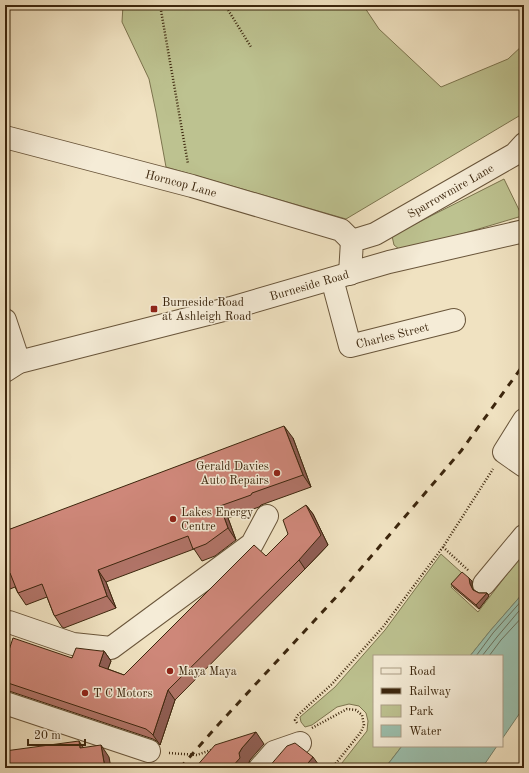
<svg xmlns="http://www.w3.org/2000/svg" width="529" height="773" font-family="'Old Standard TT',serif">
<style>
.green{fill:#bdc290;stroke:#7c744e}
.water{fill:#9bbfad;stroke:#75826d}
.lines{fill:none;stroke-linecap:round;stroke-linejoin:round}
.shore{stroke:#6c725d;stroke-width:1}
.minor-casing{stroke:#69553a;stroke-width:24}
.path{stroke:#3c260d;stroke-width:2.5;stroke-dasharray:1 2;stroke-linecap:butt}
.minor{stroke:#f5ecd7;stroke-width:22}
.rail{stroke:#3c260d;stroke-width:3;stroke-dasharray:7 7;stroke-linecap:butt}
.wall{fill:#b17468;stroke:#3c260d}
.shaded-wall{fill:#905e55;stroke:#3c260d}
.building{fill:#ce8779;stroke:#3c260d}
.poi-dot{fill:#8f2418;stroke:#f5ecd7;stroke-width:1.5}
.labels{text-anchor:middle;stroke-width:3;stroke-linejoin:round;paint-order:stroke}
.street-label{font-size:12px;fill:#3c260d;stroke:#f5ecd7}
.poi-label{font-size:12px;fill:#3c260d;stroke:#f5ecd7;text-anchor:start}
</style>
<rect width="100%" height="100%" fill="#f0e2c1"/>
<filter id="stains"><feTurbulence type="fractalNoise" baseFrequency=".005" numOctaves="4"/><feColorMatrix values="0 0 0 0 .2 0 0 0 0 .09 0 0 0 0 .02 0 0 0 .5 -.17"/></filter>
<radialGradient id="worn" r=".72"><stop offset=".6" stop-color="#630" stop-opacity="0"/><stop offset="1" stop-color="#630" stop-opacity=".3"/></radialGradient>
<!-- green -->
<g class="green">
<polygon points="123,5 363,5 379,29 441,87 508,59 524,44 524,113 346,219 166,167 156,112 149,79 122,22"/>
<polygon points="504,179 522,216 425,245 399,249 394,245 392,236 413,225"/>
<polygon points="524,552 524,592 490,631 470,656 374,656 374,746 402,746 385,768 338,768 367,731 368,721 366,713 359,706 349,704 337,707 312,725 305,727 301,722 300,717 335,687 385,630 441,554 462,573 451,587 478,612"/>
</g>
<!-- water -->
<g class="water">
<polygon points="524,592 524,707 502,739 502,656 470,656 490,631"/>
<polygon points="402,746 497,746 482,768 385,768"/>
</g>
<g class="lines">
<!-- shore -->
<g class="shore">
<polyline points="476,656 493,633 524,598"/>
<polyline points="482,656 497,637 524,605"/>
<polyline points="489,656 501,640 524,615"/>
</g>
<!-- minor casing -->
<g class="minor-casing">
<g id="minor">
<path id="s1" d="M 5,137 L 192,186 L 341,230 L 352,241"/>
<path id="s2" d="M 350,274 L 352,241 L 375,234 L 515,154 L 524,144"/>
<path id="s3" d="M 332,279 L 350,346 L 454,320"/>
<polyline points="5,320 19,362"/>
<path id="s4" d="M 5,371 L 19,362 L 231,308 L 389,262 L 524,231"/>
<polyline points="524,420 504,452 524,466"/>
<polyline points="484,584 524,536"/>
<polyline points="5,624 9,622 73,644 111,648 252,544 267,516"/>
<polyline points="5,703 149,751"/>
<polyline points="260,768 274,752 300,743"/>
</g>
</g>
<!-- path -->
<g class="path">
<polyline points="160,5 188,164"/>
<polyline points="225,5 251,47"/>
<polyline points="443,547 469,571"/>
<polyline points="297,723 295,720 298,715 332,684 383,627 443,547 493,469"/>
<polyline points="312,728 347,709 356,710 362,715 364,725 361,732 332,768"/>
<polyline points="169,753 197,755 211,750"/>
</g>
<!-- minor -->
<use href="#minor" class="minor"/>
<!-- rail -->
<polyline class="rail" points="180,768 217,726 339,594 461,451 524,364"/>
</g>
<!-- wall -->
<g class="wall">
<polygon points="293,438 311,487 261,505 259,507 228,518 236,540 215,556 202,561 194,549 106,582 116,608 64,628 62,627 54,615 47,597 26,605 18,593 15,587 5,591 5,531"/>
<polygon points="306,505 313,514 328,545 305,569 175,700 160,745 158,742 153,739 9,691 5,691 5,662 72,658 104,651 111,661 108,669 124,675 266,556 288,534"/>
<polygon points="469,578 472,581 472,588 474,590 479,593 487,593 489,596 479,609 454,588 451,584"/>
</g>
<!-- shaded-wall -->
<g class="shaded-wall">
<polygon points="284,426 293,438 311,487 303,475"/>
<polygon points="306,505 313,514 328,545 305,569 299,560"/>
<polygon points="220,506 228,518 236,540 228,528"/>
<polygon points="98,570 106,582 116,608 107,596"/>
<polygon points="469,578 472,581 472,588 470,584"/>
<polygon points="487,593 489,596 479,609 476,605"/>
<polygon points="104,651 111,661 105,676 99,666"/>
<polygon points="168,690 175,700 160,745 153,735"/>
<polygon points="256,732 264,744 250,760 248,765 248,768 231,768 242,748"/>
<polygon points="79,741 87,753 80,748"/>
<polygon points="101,745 109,757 111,768 105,768"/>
<polygon points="313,757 321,768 304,768"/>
</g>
<!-- building -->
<g class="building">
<polygon points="284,426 303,475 252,493 251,495 220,506 228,528 206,544 193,549 188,536 98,570 107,596 55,616 54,615 42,584 18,593 10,573 5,575 5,531"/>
<polygon points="306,505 321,535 299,560 168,690 153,735 151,733 146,729 5,682 5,662 13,638 72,658 76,648 101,651 104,651 99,666 124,675 254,545 266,556 288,534 283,520"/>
<polygon points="462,572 469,578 470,584 473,590 479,593 487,593 476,605 451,584"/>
<polygon points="256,732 242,748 239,753 240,758 231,768 195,768 215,745"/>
<polygon points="79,741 80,748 101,745 105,768 5,768 5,751"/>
<polygon points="295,743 313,757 304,768 268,768 287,746"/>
</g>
<!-- markers -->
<g class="poi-dot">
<rect x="150" y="305" width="8" height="8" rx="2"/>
<circle cx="277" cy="473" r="4"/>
<circle cx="173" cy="519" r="4"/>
<circle cx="170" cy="671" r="4"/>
<circle cx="85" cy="693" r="4"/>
</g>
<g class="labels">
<!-- street labels -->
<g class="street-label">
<text dy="4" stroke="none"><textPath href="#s1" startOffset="182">Horncop Lane</textPath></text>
<text dy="4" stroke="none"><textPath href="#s2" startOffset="144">Sparrowmire Lane</textPath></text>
<text dy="4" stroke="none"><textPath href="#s4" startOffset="317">Burneside Road</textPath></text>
<text dy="4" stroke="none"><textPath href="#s3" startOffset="113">Charles Street</textPath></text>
</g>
<!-- poi labels -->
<g class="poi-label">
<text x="162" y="306">Burneside Road<tspan x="162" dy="14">at Ashleigh Road</tspan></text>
<text x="269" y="470" text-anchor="end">Gerald Davies<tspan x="269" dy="14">Auto Repairs</tspan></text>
<text x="181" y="516">Lakes Energy<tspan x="181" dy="14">Centre</tspan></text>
<text x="178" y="675">Maya Maya</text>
<text x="93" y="697">T C Motors</text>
</g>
</g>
<!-- margin -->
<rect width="529" height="773" fill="none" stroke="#f0e2c1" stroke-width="20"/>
<rect x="6" y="6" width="517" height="761" fill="none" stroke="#3c260d" stroke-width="2"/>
<rect x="10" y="10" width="509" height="753" fill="none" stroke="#3c260d"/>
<!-- legend -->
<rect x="373" y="655" width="130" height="92" fill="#f5ecd7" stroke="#ab9d86"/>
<rect x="381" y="668" width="20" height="6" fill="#f5ecd7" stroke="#ab9d86"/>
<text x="409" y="675" font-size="12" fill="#3c260d">Road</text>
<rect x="381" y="688" width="20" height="6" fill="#3c260d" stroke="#ab9d86"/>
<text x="409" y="695" font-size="12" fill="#3c260d">Railway</text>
<rect x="381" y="705" width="20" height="12" fill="#bdc290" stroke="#ab9d86"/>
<text x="409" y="715" font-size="12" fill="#3c260d">Park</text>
<rect x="381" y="725" width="20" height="12" fill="#9bbfad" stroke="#ab9d86"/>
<text x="409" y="735" font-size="12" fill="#3c260d">Water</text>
<!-- scale -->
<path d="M28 739v6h57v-6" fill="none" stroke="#3c260d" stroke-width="2"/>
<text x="34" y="739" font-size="12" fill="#3c260d" stroke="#f5ecd7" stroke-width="3" paint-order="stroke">20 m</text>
<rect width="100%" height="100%" filter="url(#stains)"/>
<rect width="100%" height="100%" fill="url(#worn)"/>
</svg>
